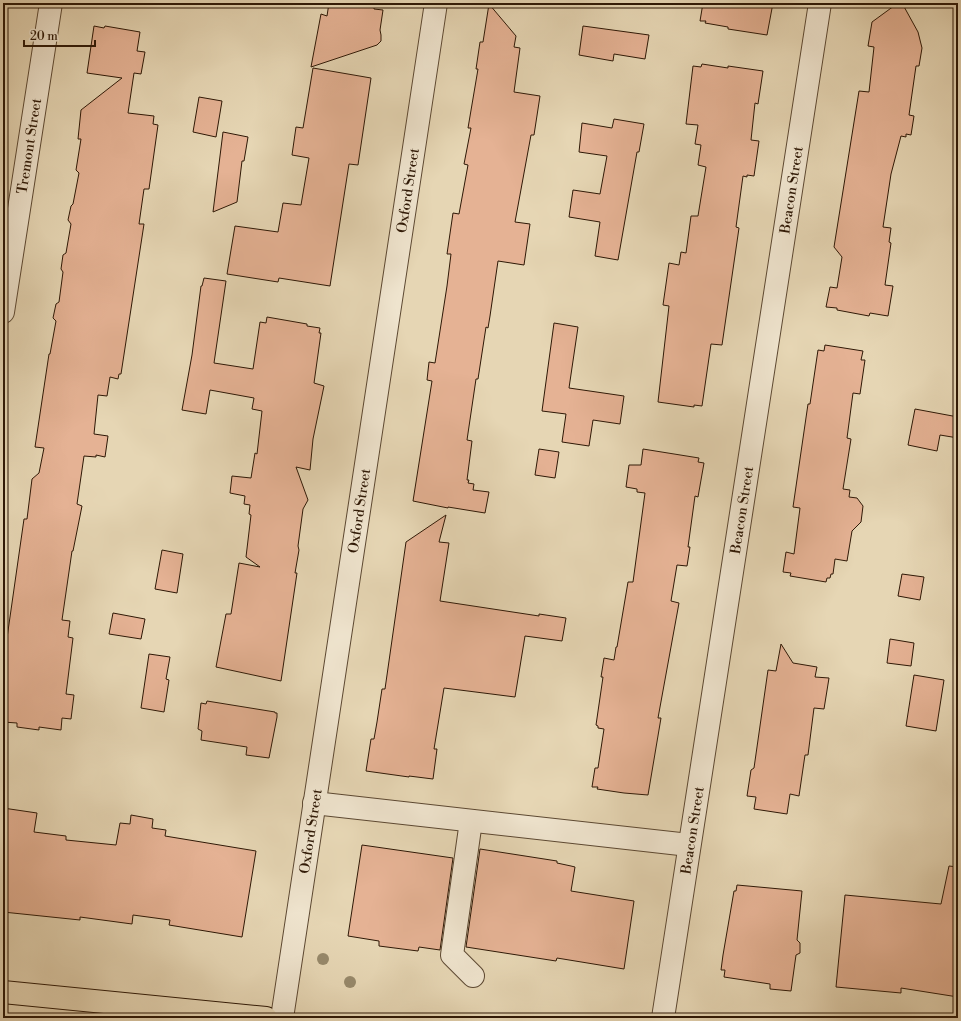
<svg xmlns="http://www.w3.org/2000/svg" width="961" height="1021" font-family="'Libre Bodoni',serif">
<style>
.building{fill:#e5b294;stroke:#2e1806}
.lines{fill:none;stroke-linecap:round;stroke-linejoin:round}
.minor-casing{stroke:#5c4832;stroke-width:24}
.major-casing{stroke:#2e1806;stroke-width:24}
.minor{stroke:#efe4ce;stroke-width:22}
.major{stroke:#e6d6b4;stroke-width:22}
.tree{fill:#97896b}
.labels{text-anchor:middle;stroke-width:3;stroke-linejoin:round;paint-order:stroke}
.street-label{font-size:14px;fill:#2e1806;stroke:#efe4ce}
</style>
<rect width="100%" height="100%" fill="#e6d6b4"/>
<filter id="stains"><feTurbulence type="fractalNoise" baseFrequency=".005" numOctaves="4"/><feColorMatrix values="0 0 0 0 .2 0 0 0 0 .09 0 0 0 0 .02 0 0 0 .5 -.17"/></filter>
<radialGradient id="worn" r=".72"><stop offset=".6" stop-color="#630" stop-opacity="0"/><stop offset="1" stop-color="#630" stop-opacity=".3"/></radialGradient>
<!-- building -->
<g class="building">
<polygon points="329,3 350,3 374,7 374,9 383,10 380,30 381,35 381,41 377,45 311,67 321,14 327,16"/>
<polygon points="703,3 773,3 767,35 728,29 728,27 705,23 706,21 700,21"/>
<polygon points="898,3 902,3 918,32 922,48 919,66 916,66 909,115 914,116 911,135 906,134 906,137 901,136 891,174 883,227 891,228 889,242 891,243 885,285 893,286 888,316 870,313 869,316 837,310 837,308 826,307 830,287 837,288 842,257 834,247 859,91 869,92 874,47 868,46 872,22"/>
<polygon points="489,4 516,36 514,47 520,48 514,92 540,96 534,135 531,135 515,222 530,224 524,265 498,261 490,316 488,328 486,327 478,379 476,379 467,440 472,441 467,480 469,480 468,483 474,484 473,490 489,492 485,513 448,507 448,508 413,501 432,381 427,380 429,362 435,363 447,286 451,254 447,254 453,213 459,214 468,165 464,164 471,128 468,128 478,69 476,69 480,42 483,42"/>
<polygon points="94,26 104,28 105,26 140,32 137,51 145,52 141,74 134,73 128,113 154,116 153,124 158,125 149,189 144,189 139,224 144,224 121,374 119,374 118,379 110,377 107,396 98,395 94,434 108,436 105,457 96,455 96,457 84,456 77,504 82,506 73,551 72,551 62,620 70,621 68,637 73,638 66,694 74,695 71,719 62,718 61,730 39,727 39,730 17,727 17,723 3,722 3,666 24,519 27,519 32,479 39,473 44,448 35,447 49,354 50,354 56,321 53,318 56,304 59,302 63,272 61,269 63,255 66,253 71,224 68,220 71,206 73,204 79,173 76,170 81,139 78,139 81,110 122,78 87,73"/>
<polygon points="583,26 649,35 645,59 614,54 613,61 579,55"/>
<polygon points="702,64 728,68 728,66 763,71 758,104 755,103 751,140 759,141 754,176 747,175 747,177 743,176 736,227 739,228 722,345 711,344 702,406 694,405 694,407 658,402 669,306 663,305 669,263 679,265 681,252 686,253 691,216 698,216 706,167 698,165 701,145 695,144 698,125 686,124 693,66 701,67"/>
<polygon points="313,68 371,78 358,165 349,164 330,286 279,278 278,282 227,274 235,226 278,232 283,203 301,205 309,158 292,155 296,127 303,128"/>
<polygon points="199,97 222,101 216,137 193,132"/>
<polygon points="614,119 644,124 639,152 637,152 618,260 595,256 600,222 569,217 573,190 600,194 607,156 579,152 582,123 612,128"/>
<polygon points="223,132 248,137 244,161 242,161 237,202 213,212"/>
<polygon points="204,278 226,281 214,363 253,369 260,322 266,323 267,317 307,324 307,326 320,328 319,333 321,333 314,383 324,386 313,439 310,470 296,467 308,500 303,509 298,546 299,550 295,573 297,573 281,681 216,667 226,614 231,614 239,563 260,567 246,557 251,515 249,514 250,505 244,504 245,496 230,493 232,476 251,478 255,453 257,454 262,411 252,409 254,398 210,390 206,414 182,410 192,355 201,286 202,286"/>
<polygon points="554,323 578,327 569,388 624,396 620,424 593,420 589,446 562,442 566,414 542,411"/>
<polygon points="825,345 863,351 861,360 865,360 860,394 853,393 847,438 851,439 843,489 850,490 849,497 857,498 863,506 861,522 852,531 847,561 835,559 833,574 831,574 830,578 827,578 826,582 790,576 791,573 783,572 786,552 794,554 800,508 793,507 808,404 810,404 818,350 824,351"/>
<polygon points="915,409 958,417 958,438 940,435 937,451 908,445"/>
<polygon points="539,449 559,452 555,478 535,475"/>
<polygon points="643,449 699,458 698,462 704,463 698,497 695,496 688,547 690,547 687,566 677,565 671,601 679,603 658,718 661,718 648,795 624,793 597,789 598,787 592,787 595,768 598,768 604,729 598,728 598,726 596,725 603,677 601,677 604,658 614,660 616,647 617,647 628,582 633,582 645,493 637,492 637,489 626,487 629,465 641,465"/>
<polygon points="446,515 439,542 449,543 440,601 539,616 539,614 566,618 562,641 525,636 515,697 444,688 434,749 437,749 433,779 409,776 409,777 366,771 371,739 374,739 377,722 382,689 385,689 406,542"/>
<polygon points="162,550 183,554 177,593 155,589"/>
<polygon points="902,574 924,577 920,600 898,596"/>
<polygon points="113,613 145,619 141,639 109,634"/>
<polygon points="890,639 914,643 911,666 887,663"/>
<polygon points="781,644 793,663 817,667 815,677 829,678 824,709 814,708 808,755 805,755 799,796 790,794 787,814 754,809 756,797 747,796 751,770 754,768 768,670 776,671"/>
<polygon points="149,654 170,657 166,679 169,680 164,712 141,708"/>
<polygon points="914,675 944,680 936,731 906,726"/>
<polygon points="207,701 275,712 275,713 277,713 277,717 269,758 246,755 247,747 201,740 202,731 198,729 201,703 206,704"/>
<polygon points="3,808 37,813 34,832 66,836 66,840 116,845 120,823 130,824 131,815 153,819 152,828 166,830 165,836 256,851 242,937 169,925 170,920 133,915 132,924 80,917 80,920 3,912"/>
<polygon points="362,845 453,858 440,950 419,947 418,951 379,946 379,941 348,936"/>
<polygon points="480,849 557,861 557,863 571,866 575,867 571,891 634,901 624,969 557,958 556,961 466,947"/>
<polygon points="949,866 958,867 958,997 901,988 901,993 836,987 845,895 941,904"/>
<polygon points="737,885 802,891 797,940 800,943 800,953 796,955 791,991 770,989 770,984 724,977 725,970 721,970 723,955 734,891 736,891"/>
</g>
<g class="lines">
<!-- minor casing -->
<g class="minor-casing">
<g id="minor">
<path id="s1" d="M 3,312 L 51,3"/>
<polyline points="314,803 689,845"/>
<polyline points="471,821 452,955 473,976"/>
<path id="s2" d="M 282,1018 L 436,3"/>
<path id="s3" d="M 663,1018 L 820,3"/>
</g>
</g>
<!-- major casing -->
<g class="major-casing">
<polyline id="major" points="3,992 266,1018"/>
</g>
<!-- minor -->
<use href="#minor" class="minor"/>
<!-- major -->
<use href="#major" class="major"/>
</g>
<!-- trees -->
<g class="tree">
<circle cx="323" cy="959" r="6"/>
<circle cx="350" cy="982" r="6"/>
</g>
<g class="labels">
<!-- street labels -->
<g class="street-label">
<text dy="5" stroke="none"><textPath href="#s1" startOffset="168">Tremont Street</textPath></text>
<text dy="5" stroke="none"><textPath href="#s2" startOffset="837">Oxford Street</textPath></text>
<text dy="5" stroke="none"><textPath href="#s3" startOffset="838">Beacon Street</textPath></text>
<text dy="5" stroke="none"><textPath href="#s2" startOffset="513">Oxford Street</textPath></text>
<text dy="5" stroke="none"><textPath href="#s3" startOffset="514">Beacon Street</textPath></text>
<text dy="5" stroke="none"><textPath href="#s2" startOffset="189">Oxford Street</textPath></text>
<text dy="5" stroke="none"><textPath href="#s3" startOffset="190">Beacon Street</textPath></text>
</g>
</g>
<!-- margin -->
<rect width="961" height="1021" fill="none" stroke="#e6d6b4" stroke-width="16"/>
<rect x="4" y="4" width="953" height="1013" fill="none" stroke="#2e1806" stroke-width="2"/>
<rect x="8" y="8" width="945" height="1005" fill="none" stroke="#2e1806"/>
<!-- scale -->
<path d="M24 40v6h71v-6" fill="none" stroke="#2e1806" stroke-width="2"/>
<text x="30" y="40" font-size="12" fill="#2e1806" stroke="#efe4ce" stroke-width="3" paint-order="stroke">20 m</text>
<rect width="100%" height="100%" filter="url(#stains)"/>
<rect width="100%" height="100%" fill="url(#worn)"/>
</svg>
